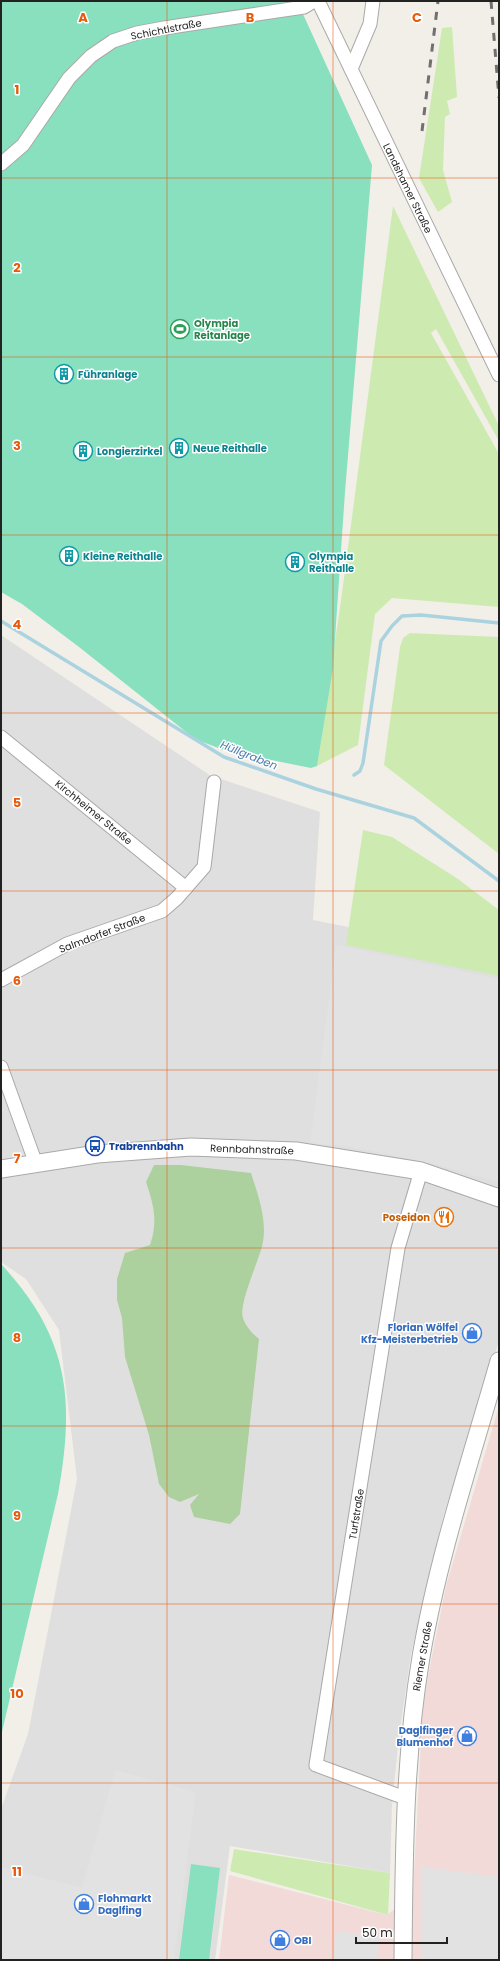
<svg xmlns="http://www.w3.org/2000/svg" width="500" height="1961" font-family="Poppins,sans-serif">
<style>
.residential{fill:#e0dfdf}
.commercial{fill:#f2dad9}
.grass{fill:#cdebb0}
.forest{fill:#add19e}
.pitch{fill:#88e0be}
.parking{fill:#e2e2e2}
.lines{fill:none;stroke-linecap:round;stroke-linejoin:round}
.stream{stroke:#aad3df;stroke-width:3.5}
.minor-casing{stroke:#a9a9a9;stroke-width:15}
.tertiary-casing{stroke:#a9a9a9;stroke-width:19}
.minor{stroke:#fff;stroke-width:13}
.tertiary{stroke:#fff;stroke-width:17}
.rail{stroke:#707070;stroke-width:3;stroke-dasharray:8 8;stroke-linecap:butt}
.grid{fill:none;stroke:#e8590c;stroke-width:1;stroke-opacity:0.55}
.labels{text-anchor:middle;stroke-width:3;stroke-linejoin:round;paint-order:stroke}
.street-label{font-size:10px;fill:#222;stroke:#fff}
.leisure-label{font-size:10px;font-weight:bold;fill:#27864d;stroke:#fff;text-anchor:start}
.culture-label{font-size:10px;font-weight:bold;fill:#0d838f;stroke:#fff;text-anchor:start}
.transit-label{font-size:10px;font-weight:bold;fill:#164399;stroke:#fff;text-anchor:start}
.food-label{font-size:10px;font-weight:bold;fill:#c56008;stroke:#fff;text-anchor:end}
.shop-label{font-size:10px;font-weight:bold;fill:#366cbe;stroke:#fff;text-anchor:end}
.water-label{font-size:11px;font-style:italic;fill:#4a7aab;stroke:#fff}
.grid-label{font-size:13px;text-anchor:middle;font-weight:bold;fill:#e8590c;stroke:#fff;stroke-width:3;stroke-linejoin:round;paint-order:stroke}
</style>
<rect width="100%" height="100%" fill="#f2efe9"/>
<!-- residential -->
<polygon class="residential" points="1,635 220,782 221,779 320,812 313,920 499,957 499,1341 443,1517 411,1654 399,1736 392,1805 390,1873 230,1846 215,1960 1,1960 1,1809 28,1734 77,1479 59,1330 26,1279 1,1262"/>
<!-- commercial -->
<polygon class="commercial" points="499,1406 499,1960 219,1960 229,1875 387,1915 413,1894 423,1701 446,1586"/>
<!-- grass -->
<g class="grass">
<polygon points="452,27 457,97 447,101 450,114 445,117 443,170 452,202 438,212 419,178 442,28"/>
<polygon points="393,206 499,426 499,441 436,329 431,333 499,454 499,607 392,598 375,614 358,745 317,766 342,593"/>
<polygon points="410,633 499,637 499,854 384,765 400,647 403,638"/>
<polygon points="363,830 392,837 458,879 499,910 499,976 346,945"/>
<polygon points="234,1849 390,1873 388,1915 230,1871"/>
</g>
<!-- forest -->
<path class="forest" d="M 154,1165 L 181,1165 L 251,1173 C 258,1195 267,1219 263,1242 C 260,1259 238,1304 243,1318 C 246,1327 252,1333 259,1339 L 240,1514 L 230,1524 L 194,1517 L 190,1505 L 199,1494 L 180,1502 L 169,1497 L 159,1484 L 149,1435 L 125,1357 L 122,1318 L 117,1300 L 117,1279 L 125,1253 L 150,1245 C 158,1221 154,1206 146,1182 Z"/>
<!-- pitch -->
<g class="pitch">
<polygon points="1,1 297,1 372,165 345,492 333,668 317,766 311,768 226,751 195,739 79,647 22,604 1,592"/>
<path d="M 1,1264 C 69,1337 75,1399 58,1494 L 1,1736 Z"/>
<polygon points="191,1864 220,1868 209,1960 179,1960"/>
</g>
<!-- parking -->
<g class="parking">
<polygon points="336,945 499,979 499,1182 430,1163 351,1147 310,1143"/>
<polygon points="115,1770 196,1792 174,1960 1,1960 1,1867 82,1888"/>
<polygon points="421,1867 499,1877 499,1960 421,1960"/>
<polygon points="337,1931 379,1936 377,1960 333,1960"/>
</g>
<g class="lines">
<!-- stream -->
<g class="stream">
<polyline points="1,621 224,757 316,789 414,818 499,881"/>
<polyline points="354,775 360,771 363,763 381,641 392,626 402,616 421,615 499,623"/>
</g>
<!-- minor casing -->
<g class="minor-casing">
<g id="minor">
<polyline points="318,1 499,375"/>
<polyline points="351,69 370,24 373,1"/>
<polyline points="1,164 23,145 69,78 91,56 113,41 137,33 164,28 304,7 314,1"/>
<polyline points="1,737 186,888"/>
<polyline points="1,980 67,944 162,911 177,898 204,867 214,782"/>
<polyline points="1,1067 36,1164"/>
<polyline points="405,1798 316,1765 398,1248 421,1171"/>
</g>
</g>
<!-- tertiary casing -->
<g class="tertiary-casing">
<g id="tertiary">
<polyline points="1,1169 97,1154 191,1147 296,1151 421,1171 499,1198"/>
<path d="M 403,1960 C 404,1859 404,1758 421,1657 C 438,1557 471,1459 499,1361"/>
</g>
</g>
<!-- minor -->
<use href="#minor" class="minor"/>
<!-- tertiary -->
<use href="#tertiary" class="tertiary"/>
<!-- rail -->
<g class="rail">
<polyline points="491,1 499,98"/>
<polyline points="422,131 438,1"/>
</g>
</g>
<!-- grid -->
<path class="grid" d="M 167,1 L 167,1960M 333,1 L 333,1960M 1,178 L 499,178M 1,357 L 499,357M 1,535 L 499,535M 1,713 L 499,713M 1,891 L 499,891M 1,1070 L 499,1070M 1,1248 L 499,1248M 1,1426 L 499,1426M 1,1604 L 499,1604M 1,1783 L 499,1783"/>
<!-- icons -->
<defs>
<g id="stadium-ring" transform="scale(1)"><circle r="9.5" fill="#fff" stroke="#2e9e5b" stroke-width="1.5"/><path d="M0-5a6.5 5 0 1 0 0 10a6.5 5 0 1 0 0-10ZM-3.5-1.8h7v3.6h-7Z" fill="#2e9e5b"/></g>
<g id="building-ring" transform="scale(1)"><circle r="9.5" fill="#fff" stroke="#0f9aa8" stroke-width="1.5"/><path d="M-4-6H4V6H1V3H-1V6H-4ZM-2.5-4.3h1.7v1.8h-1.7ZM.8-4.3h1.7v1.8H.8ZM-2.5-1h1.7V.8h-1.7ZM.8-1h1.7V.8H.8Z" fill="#0f9aa8"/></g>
<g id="bus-ring" transform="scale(1)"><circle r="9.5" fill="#fff" stroke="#1a4fb4" stroke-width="1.5"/><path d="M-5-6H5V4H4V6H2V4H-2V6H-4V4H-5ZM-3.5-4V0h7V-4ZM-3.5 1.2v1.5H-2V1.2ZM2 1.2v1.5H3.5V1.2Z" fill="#1a4fb4"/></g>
<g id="restaurant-ring" transform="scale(1)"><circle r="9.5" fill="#fff" stroke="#e8710a" stroke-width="1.5"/><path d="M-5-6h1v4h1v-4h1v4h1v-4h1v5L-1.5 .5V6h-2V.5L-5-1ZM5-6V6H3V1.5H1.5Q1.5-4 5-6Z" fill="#e8710a"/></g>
<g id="shop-ring" transform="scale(1)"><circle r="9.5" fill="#fff" stroke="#3f7fe0" stroke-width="1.5"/><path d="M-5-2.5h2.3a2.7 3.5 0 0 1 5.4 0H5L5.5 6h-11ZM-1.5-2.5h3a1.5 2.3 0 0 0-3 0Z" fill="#3f7fe0"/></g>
</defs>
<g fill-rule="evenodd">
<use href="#stadium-ring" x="180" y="329"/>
<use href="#building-ring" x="64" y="374"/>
<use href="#building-ring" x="179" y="448"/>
<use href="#building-ring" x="83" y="451"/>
<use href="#building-ring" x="69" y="556"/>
<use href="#building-ring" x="295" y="562"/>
<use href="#bus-ring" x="95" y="1146"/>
<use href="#restaurant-ring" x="444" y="1217"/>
<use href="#shop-ring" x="472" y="1333"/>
<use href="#shop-ring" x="467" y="1736"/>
<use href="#shop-ring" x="84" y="1904"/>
<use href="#shop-ring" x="280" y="1940"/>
</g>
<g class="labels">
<!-- street labels -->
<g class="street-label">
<text transform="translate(166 29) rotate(-11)" y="4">Schichtlstraße</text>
<text transform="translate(408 188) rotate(64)" y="4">Landshamer Straße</text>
<text transform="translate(94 812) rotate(39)" y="4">Kirchheimer Straße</text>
<text transform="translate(102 933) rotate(-21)" y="4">Salmdorfer Straße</text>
<text transform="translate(252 1149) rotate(2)" y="4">Rennbahnstraße</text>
<text transform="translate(356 1514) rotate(-81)" y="4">Turfstraße</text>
<text transform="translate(422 1656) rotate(-80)" y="4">Riemer Straße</text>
</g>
<!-- leisure labels -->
<g class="leisure-label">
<text x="194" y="327">Olympia<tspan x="194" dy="12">Reitanlage</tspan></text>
</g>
<!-- culture labels -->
<g class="culture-label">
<text x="78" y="378">Führanlage</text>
<text x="193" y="452">Neue Reithalle</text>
<text x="97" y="455">Longierzirkel</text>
<text x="83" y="560">Kleine Reithalle</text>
<text x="309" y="560">Olympia<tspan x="309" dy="12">Reithalle</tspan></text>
</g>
<!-- transit labels -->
<g class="transit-label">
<text x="109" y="1150">Trabrennbahn</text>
</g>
<!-- food labels -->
<g class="food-label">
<text x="430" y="1221">Poseidon</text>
</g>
<!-- shop labels -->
<g class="shop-label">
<text x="458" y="1331">Florian Wölfel<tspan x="458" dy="12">Kfz-Meisterbetrieb</tspan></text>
<text x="453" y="1734">Daglfinger<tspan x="453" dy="12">Blumenhof</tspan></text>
<text x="98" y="1902" text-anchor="start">Flohmarkt<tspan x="98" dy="12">Daglfing</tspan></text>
<text x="294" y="1944" text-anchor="start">OBI</text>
</g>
<!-- water labels -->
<g class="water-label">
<text transform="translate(249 755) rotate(22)" y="4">Hüllgraben</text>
</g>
</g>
<g class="grid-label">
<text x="83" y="22">A</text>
<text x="250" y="22">B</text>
<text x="417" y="22">C</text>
<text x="17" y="94">1</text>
<text x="17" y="272">2</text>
<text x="17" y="450">3</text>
<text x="17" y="629">4</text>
<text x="17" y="807">5</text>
<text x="17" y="985">6</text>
<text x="17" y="1163">7</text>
<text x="17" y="1342">8</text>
<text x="17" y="1520">9</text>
<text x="17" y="1698">10</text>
<text x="17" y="1876">11</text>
</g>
<!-- border -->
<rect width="500" height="1961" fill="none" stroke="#222222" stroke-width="4"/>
<!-- scale -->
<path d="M356 1937v6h91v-6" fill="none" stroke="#222222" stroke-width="2"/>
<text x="362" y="1937" font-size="12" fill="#222222" stroke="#ffffff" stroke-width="3" paint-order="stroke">50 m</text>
</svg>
